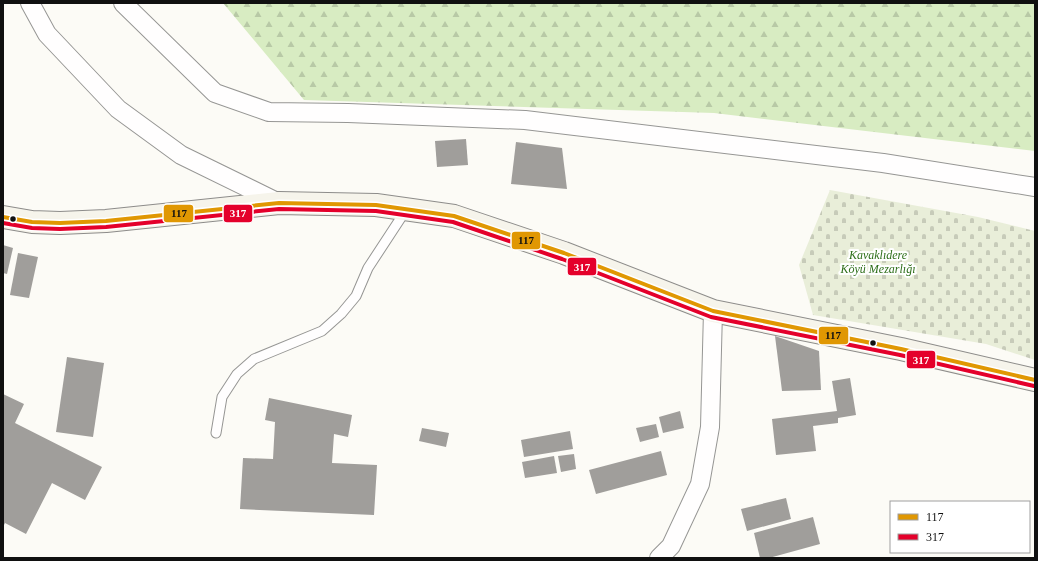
<svg xmlns="http://www.w3.org/2000/svg" width="1038" height="561" font-family="'Times New Roman',serif">
<style>
.forest{fill:url(#forest-firs)}
.cemetery{fill:url(#cemetery-stones)}
.building{fill:#a09e9b}
.lines{fill:none;stroke-linecap:round;stroke-linejoin:round}
.lane-casing{stroke:#969694;stroke-width:11}
.street-casing{stroke:#969694;stroke-width:20}
.secondary-casing{stroke:#8d8c8a;stroke-width:24}
.lane{stroke:#fffefe;stroke-width:9}
.street{stroke:#fffefe;stroke-width:18}
.secondary{stroke:#f6f4eb;stroke-width:22}
.bus-1-casing{stroke:#fff;stroke-width:7}
.bus-2-casing{stroke:#fff;stroke-width:7}
.bus-1{stroke:#e09702;stroke-width:4}
.bus-2{stroke:#e4002b;stroke-width:4}
.bus-dot{fill:#101010;stroke:#fff;stroke-width:1.5}
.labels{text-anchor:middle;stroke-width:4;stroke-linejoin:round;paint-order:stroke}
.park-label{font-size:12px;font-style:italic;fill:#2e6f1a;stroke:#fff}
.line-badge{stroke:#fff;stroke-width:1.5}
.badge-label{font-size:11px;text-anchor:middle;font-weight:bold;fill:#fff}
.pale-badge-label{font-size:11px;text-anchor:middle;font-weight:bold;fill:#111}
</style>
<defs>
<pattern id="forest-firs" width="22" height="20" patternUnits="userSpaceOnUse"><rect width="22" height="20" fill="#d8ecc2"/><path d="M5 1l3.5 6h-7zM16 11l3.5 6h-7z" fill="#b8c9a6"/></pattern>
<pattern id="cemetery-stones" width="16" height="16" patternUnits="userSpaceOnUse"><rect width="16" height="16" fill="#e9eed9"/><path d="M2 7V4a2 2 0 0 1 4 0v3zM10 15v-3a2 2 0 0 1 4 0v3z" fill="#c7cbb9"/></pattern>
</defs>
<rect width="100%" height="100%" fill="#fcfbf6"/>
<!-- forest -->
<polygon class="forest" points="223,3 1035,3 1035,151 714,113 304,100"/>
<!-- cemetery -->
<polygon class="cemetery" points="830,190 978,217 1035,231 1035,360 986,344 813,315 799,265"/>
<!-- building -->
<g class="building">
<polygon points="466,139 468,165 437,167 435,141"/>
<polygon points="516,142 562,148 567,189 511,184"/>
<polygon points="3,245 13,248 7,274 3,273"/>
<polygon points="18,253 38,257 29,298 10,295"/>
<polygon points="775,336 819,351 821,390 782,391"/>
<polygon points="67,357 104,363 93,437 56,432"/>
<polygon points="850,378 856,415 838,418 838,423 813,426 816,451 776,455 772,419 837,411 832,381"/>
<polygon points="3,394 24,404 15,423 102,467 85,500 52,483 26,534 5,523 3,527"/>
<polygon points="269,398 352,415 348,437 334,434 332,463 377,465 374,515 240,509 243,458 273,459 275,422 265,420"/>
<polygon points="680,411 684,428 663,433 659,417"/>
<polygon points="656,424 659,437 640,442 636,428"/>
<polygon points="422,428 449,433 446,447 419,441"/>
<polygon points="570,431 573,449 524,457 521,440"/>
<polygon points="661,451 667,475 596,494 589,470"/>
<polygon points="574,454 576,469 561,472 558,456"/>
<polygon points="554,456 557,473 525,478 522,462"/>
<polygon points="786,498 791,519 747,531 741,509"/>
<polygon points="813,517 820,544 769,558 760,558 754,533"/>
</g>
<g class="lines">
<!-- lane casing -->
<g class="lane-casing">
<polyline id="lane" points="216,433 222,397 237,374 254,359 322,331 341,314 356,296 368,268 406,210"/>
</g>
<!-- street casing -->
<g class="street-casing">
<g id="street">
<polyline points="30,3 47,34 118,109 181,155 279,203"/>
<polyline points="123,3 215,93 269,112 348,113 525,120 883,163 1035,187"/>
<polyline points="659,558 671,546 700,484 710,427 713,311"/>
</g>
</g>
<!-- secondary casing -->
<g class="secondary-casing">
<polyline id="secondary" points="3,217 32,222 60,223 106,221 279,203 376,205 454,216 564,253 713,311 901,349 1035,380"/>
</g>
<!-- lane -->
<use href="#lane" class="lane"/>
<!-- street -->
<use href="#street" class="street"/>
<!-- secondary -->
<use href="#secondary" class="secondary"/>
<!-- bus-1 casing -->
<g class="bus-1-casing">
<polyline id="bus-1" points="3,217 32,222 60,223 106,221 279,203 376,205 454,216 564,253 713,311 901,349 1035,380"/>
</g>
<!-- bus-2 casing -->
<g class="bus-2-casing">
<polyline id="bus-2" points="3,223 32,228 60,229 106,227 279,209 376,211 453,222 562,259 711,317 900,355 1034,386"/>
</g>
<!-- bus-1 -->
<use href="#bus-1" class="bus-1"/>
<!-- bus-2 -->
<use href="#bus-2" class="bus-2"/>
</g>
<!-- markers -->
<g class="bus-dot">
<circle cx="13" cy="219" r="3.5"/>
<circle cx="873" cy="343" r="3.5"/>
</g>
<g class="labels">
<!-- park labels -->
<g class="park-label">
<text x="878" y="259">Kavaklıdere<tspan x="878" dy="14">Köyü Mezarlığı</tspan></text>
</g>
</g>
<g class="line-badge">
<rect x="223" y="204" width="30" height="19" rx="4" fill="#e4002b"/>
<rect x="163" y="204" width="31" height="19" rx="4" fill="#e09702"/>
<rect x="511" y="231" width="30" height="19" rx="4" fill="#e09702"/>
<rect x="567" y="257" width="30" height="19" rx="4" fill="#e4002b"/>
<rect x="818" y="326" width="31" height="19" rx="4" fill="#e09702"/>
<rect x="906" y="350" width="30" height="19" rx="4" fill="#e4002b"/>
</g>
<g class="badge-label">
<text x="238" y="217">317</text>
<text x="582" y="271">317</text>
<text x="921" y="364">317</text>
</g>
<g class="pale-badge-label">
<text x="179" y="217">117</text>
<text x="526" y="244">117</text>
<text x="833" y="339">117</text>
</g>
<!-- border -->
<rect width="1038" height="561" fill="none" stroke="#101010" stroke-width="8"/>
<!-- legend -->
<rect x="890" y="501" width="140" height="52" fill="#ffffff" stroke="#9f9f9f"/>
<rect x="898" y="514" width="20" height="6" fill="#e09702" stroke="#9f9f9f"/>
<text x="926" y="521" font-size="12" fill="#101010">117</text>
<rect x="898" y="534" width="20" height="6" fill="#e4002b" stroke="#9f9f9f"/>
<text x="926" y="541" font-size="12" fill="#101010">317</text>
</svg>
